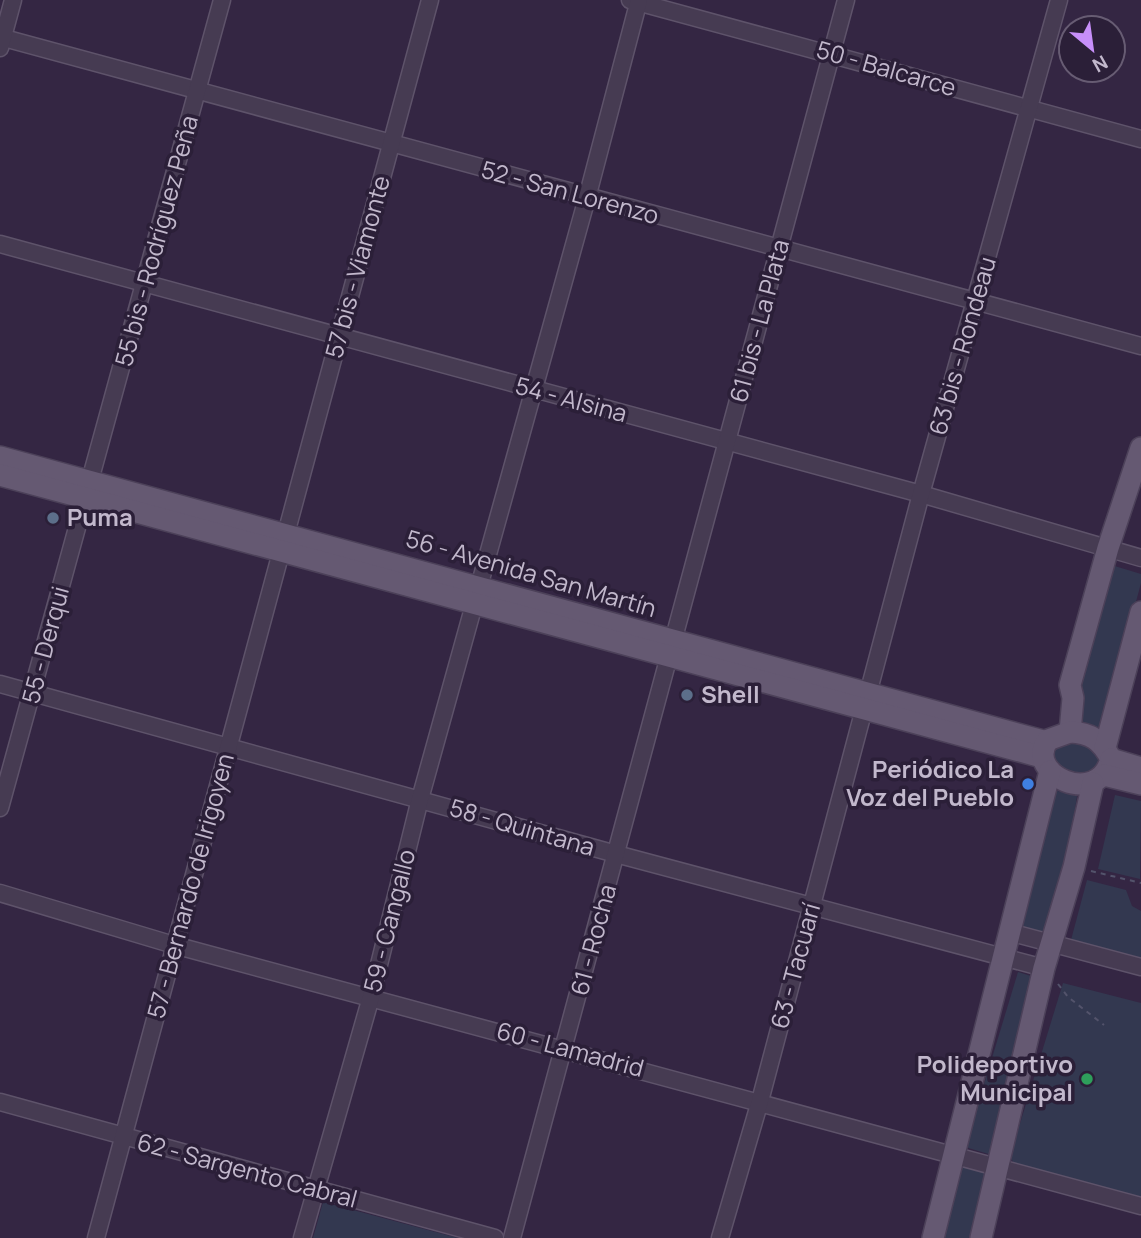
<svg xmlns="http://www.w3.org/2000/svg" width="1141" height="1238" font-family="Manrope,sans-serif">
<style>
.green{fill:#333850}
.lines{fill:none;stroke-linecap:round;stroke-linejoin:round}
.minor-casing{stroke:#5e536a;stroke-width:19}
.major-casing{stroke:#4c4159;stroke-width:24}
.path{stroke:#53536b;stroke-width:2;stroke-dasharray:5 5;stroke-linecap:butt}
.minor{stroke:#463b52;stroke-width:16}
.major{stroke:#655972;stroke-width:21}
.service-dot{fill:#5c6f8a;stroke:#2b1f38;stroke-width:2.5}
.shop-dot{fill:#3f7fe0;stroke:#2b1f38;stroke-width:2.5}
.leisure-dot{fill:#2e9e5b;stroke:#2b1f38;stroke-width:2.5}
.labels{text-anchor:middle;stroke-width:7;stroke-linejoin:round;paint-order:stroke}
.street-label{font-size:24px;fill:#c2b8cc;stroke:#2b1f38}
.poi-label{font-size:24px;font-weight:bold;fill:#c2b8cc;stroke:#2b1f38;text-anchor:start}
</style>
<rect width="100%" height="100%" fill="#342643"/>
<!-- green -->
<g class="green">
<polygon points="1108,564 1141,574 1141,583 1101,733 1075,732 1075,681"/>
<path d="M 1065,743 C 1080,742 1093,746 1100,760 L 1093,776 L 1059,771 L 1050,751 Z"/>
<polygon points="1050,789 1077,796 1057,930 1041,934 1015,927"/>
<polygon points="1115,795 1141,801 1140,879 1098,869"/>
<polygon points="1087,880 1126,890 1132,906 1141,911 1141,958 1071,940"/>
<polygon points="1018,972 1044,980 992,1155 965,1147"/>
<polygon points="1063,983 1141,1003 1141,1199 1014,1164 1010,1156"/>
<polygon points="962,1166 989,1173 972,1238 943,1238"/>
<polygon points="323,1202 458,1238 313,1238"/>
</g>
<g class="lines">
<!-- minor casing -->
<g class="minor-casing">
<g id="minor">
<polyline points="630,0 1141,139"/>
<polyline points="0,37 1141,346"/>
<polyline points="0,48 13,0"/>
<polyline points="0,244 921,494 1141,558"/>
<polyline points="0,684 616,854 1044,968"/>
<polyline points="0,808 222,0"/>
<polyline points="0,893 174,945 1141,1206"/>
<polyline points="1009,932 1141,967"/>
<polyline points="0,1102 495,1238"/>
<polyline points="96,1238 430,0"/>
<polyline points="302,1238 371,997 420,799 587,198 639,0"/>
<polyline points="512,1238 846,0"/>
<polyline points="720,1238 760,1101 921,494 1059,0"/>
</g>
</g>
<!-- major casing -->
<g class="major-casing">
<g id="major">
<polyline points="0,457 1047,742"/>
<polyline points="0,475 1042,757"/>
<polyline points="1070,732 1073,698 1070,685 1108,548 1141,448"/>
<path d="M 1070,732 C 1091,733 1101,740 1111,759 C 1098,809 1023,774 1048,740 Z"/>
<polyline points="1105,748 1141,612"/>
<polyline points="1111,759 1141,768"/>
<polyline points="1104,775 1141,784"/>
<polyline points="933,1238 1050,771"/>
<polyline points="981,1238 1044,968 1074,867 1093,783"/>
</g>
</g>
<!-- path -->
<g class="path">
<polyline points="1091,871 1141,883"/>
<polyline points="1058,984 1068,997 1104,1025"/>
</g>
<!-- minor -->
<use href="#minor" class="minor"/>
<!-- major -->
<use href="#major" class="major"/>
</g>
<!-- markers -->
<g class="service-dot">
<circle cx="53" cy="518" r="7"/>
<circle cx="687" cy="695" r="7"/>
</g>
<circle class="shop-dot" cx="1028" cy="784" r="7"/>
<circle class="leisure-dot" cx="1087" cy="1079" r="7"/>
<g class="labels">
<!-- street labels -->
<g class="street-label">
<text transform="translate(886 69) rotate(16)" y="8">50 - Balcarce</text>
<text transform="translate(570 193) rotate(15)" y="8">52 - San Lorenzo</text>
<text transform="translate(157 241) rotate(-75)" y="8">55 bis - Rodríguez Peña</text>
<text transform="translate(358 267) rotate(-75)" y="8">57 bis - Viamonte</text>
<text transform="translate(760 321) rotate(-75)" y="8">61 bis - La Plata</text>
<text transform="translate(963 346) rotate(-74)" y="8">63 bis - Rondeau</text>
<text transform="translate(571 400) rotate(15)" y="8">54 - Alsina</text>
<text transform="translate(531 574) rotate(16)" y="8">56 - Avenida San Martín</text>
<text transform="translate(46 645) rotate(-75)" y="8">55 - Derqui</text>
<text transform="translate(522 828) rotate(16)" y="8">58 - Quintana</text>
<text transform="translate(191 886) rotate(-75)" y="8">57 - Bernardo de Irigoyen</text>
<text transform="translate(390 921) rotate(-76)" y="8">59 - Cangallo</text>
<text transform="translate(594 940) rotate(-75)" y="8">61 - Rocha</text>
<text transform="translate(796 966) rotate(-75)" y="8">63 - Tacuarí</text>
<text transform="translate(570 1050) rotate(15)" y="8">60 - Lamadrid</text>
<text transform="translate(247 1171) rotate(15)" y="8">62 - Sargento Cabral</text>
</g>
<!-- poi labels -->
<g class="poi-label">
<text x="67" y="526">Puma</text>
<text x="701" y="703">Shell</text>
<text x="1014" y="778" text-anchor="end">Periódico La<tspan x="1014" dy="28">Voz del Pueblo</tspan></text>
<text x="1073" y="1073" text-anchor="end">Polideportivo<tspan x="1073" dy="28">Municipal</tspan></text>
</g>
</g>
<!-- north arrow -->
<g transform="translate(1092 49) rotate(151)"><circle r="33" fill="#2b1f38" stroke="#675c73" stroke-width="2"/>
<path d="M0-5L12 26L0 18L-12 26Z" fill="#c78ffa"/>
<text y="-10" font-size="19" font-weight="bold" text-anchor="middle" fill="#c2b8cc">N</text>
</g>
</svg>
